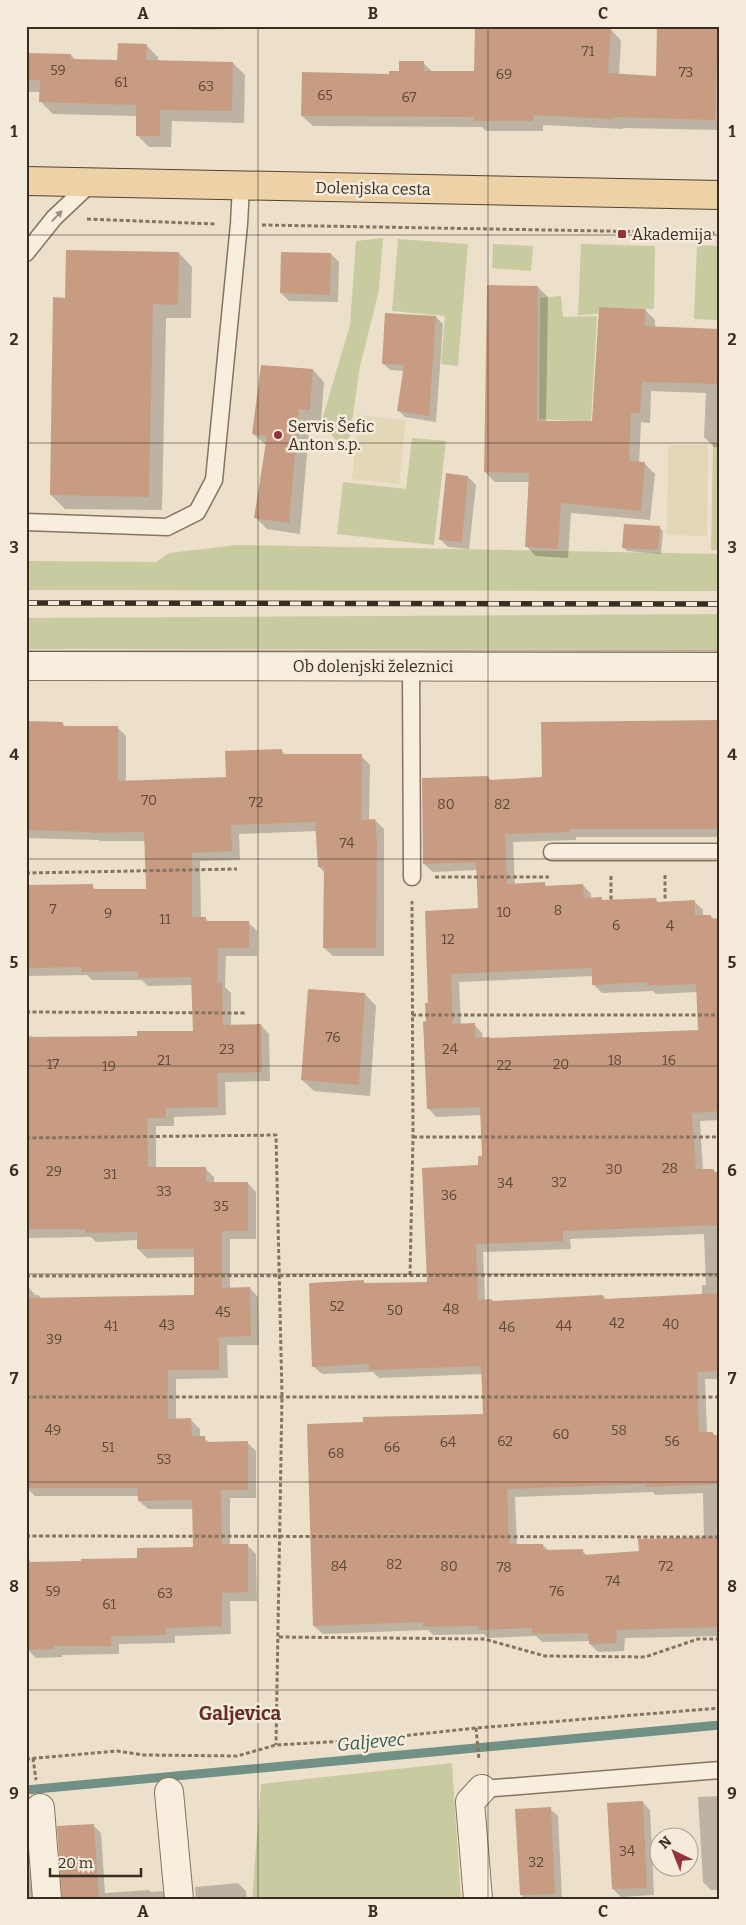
<svg xmlns="http://www.w3.org/2000/svg" width="746" height="1925" font-family="Bitter,serif">
<style>
.farmland{fill:#e2d8b8}
.green{fill:#c8ca9f}
.shadow{fill:#0003;fill-rule:evenodd}
.lines{fill:none;stroke-linecap:round;stroke-linejoin:round}
.stream{stroke:#719086;stroke-width:9}
.building{fill:#c89c83;fill-rule:evenodd}
.service-casing{stroke:#887360;stroke-width:19}
.minor-casing{stroke:#887360;stroke-width:30}
.tertiary-casing{stroke:#887360;stroke-width:30}
.primary-casing{stroke:#574233;stroke-width:30}
.path{stroke:#887360;stroke-width:3;stroke-dasharray:4 2.5;stroke-linecap:butt}
.service{stroke:#f7eede;stroke-width:16}
.minor{stroke:#f7eede;stroke-width:28}
.tertiary{stroke:#f7eede;stroke-width:28}
.primary{stroke:#ecd2a6;stroke-width:28}
.rail-casing{stroke:#3a2c22;stroke-width:5.5}
.rail{stroke:#f4ebda;stroke-width:4;stroke-dasharray:11;stroke-linecap:butt}
.oneway{fill:#988d80}
.grid{fill:none;stroke:#3a2c22;stroke-width:1;stroke-opacity:0.55}
.poi-dot{fill:#94333a;stroke:#f4ebda;stroke-width:2}
.labels{text-anchor:middle;stroke-width:5;stroke-linejoin:round;paint-order:stroke}
.number-label{font-size:14px;fill:#5e483a}
.street-label{font-size:16px;fill:#3a2c22;stroke:#f4ebda}
.poi-label{font-size:16px;fill:#3a2c22;stroke:#f4ebda;text-anchor:start}
.water-label{font-size:18px;font-style:italic;fill:#325954;stroke:#f4ebda}
.quarter-label{font-size:19px;font-weight:bold;fill:#642e24;stroke:#f4ebda}
.neatline{fill:none;stroke:#3a2c22;stroke-width:2}
.grid-label{font-size:16px;text-anchor:middle;font-weight:bold;fill:#3a2c22}
</style>
<rect width="100%" height="100%" fill="#ece0cb"/>
<!-- farmland -->
<g class="farmland">
<polygon points="358,415 406,420 399,484 352,479"/>
<polygon points="668,445 708,445 707,536 667,535"/>
</g>
<!-- green -->
<g class="green">
<polygon points="67,26 258,26 213,30"/>
<polygon points="383,238 379,290 360,366 349,442 337,442 322,420 350,325 356,241"/>
<polygon points="398,239 468,244 458,366 441,364 445,316 392,311"/>
<polygon points="493,244 533,246 531,271 492,268"/>
<polygon points="581,244 655,246 654,309 599,307 598,314 578,315"/>
<polygon points="697,245 720,246 720,320 694,319"/>
<polygon points="561,296 563,317 597,316 591,422 539,419 540,298"/>
<polygon points="412,438 446,441 434,545 337,534 343,482 406,489"/>
<polygon points="713,443 720,443 720,550 711,550"/>
<polygon points="237,545 720,554 720,591 26,590 26,561 156,562 169,553"/>
<polygon points="720,614 720,650 26,649 26,618"/>
<polygon points="452,1763 461,1899 252,1899 261,1784"/>
</g>
<!-- shadow -->
<g class="shadow">
<polygon points="658,26 720,26 720,130 623,128 623,129 543,125 543,131 486,131 482,127 313,126 302,116 390,75 423,63 433,72 476,73 611,30 621,40 619,75 657,77"/>
<polygon points="146,45 158,57 158,61 233,63 245,75 244,123 172,121 171,147 149,147 137,135 137,116 53,114 41,102 41,92 26,92 26,55 71,55 76,60 119,61"/>
<polygon points="179,253 192,267 191,318 166,318 162,510 65,509 51,495 66,299"/>
<polygon points="331,254 339,262 338,302 289,301 281,293"/>
<polygon points="538,287 548,297 546,422 593,423 645,310 655,320 655,328 720,331 720,447 714,447 704,437 706,393 651,391 650,423 641,422 639,463 645,464 655,474 650,520 571,513 568,558 536,556 526,546 530,482 495,482 485,472"/>
<polygon points="436,317 443,324 436,422 405,417 398,410 404,371 390,370 383,363"/>
<polygon points="262,366 313,370 324,382 321,421 310,420 300,534 267,529 255,517 266,445 253,434"/>
<polygon points="468,477 476,485 469,549 448,547 440,539"/>
<polygon points="659,527 663,531 661,554 627,551 624,548"/>
<path d="M 720,721 L 720,837 L 576,837 L 576,840 L 513,842 L 515,885 L 544,884 L 547,887 L 583,885 L 591,894 L 591,899 L 601,899 L 604,902 L 656,900 L 659,903 L 694,901 L 703,910 L 703,916 L 711,916 L 715,920 L 720,920 L 720,1120 L 700,1121 L 703,1170 L 713,1170 L 717,1173 L 720,1173 L 720,1379 L 705,1379 L 707,1433 L 712,1433 L 716,1436 L 720,1436 L 720,1636 L 625,1638 L 624,1651 L 598,1652 L 590,1644 L 590,1641 L 542,1642 L 536,1636 L 488,1638 L 484,1634 L 433,1635 L 428,1630 L 323,1634 L 314,1626 L 364,1423 L 484,1415 L 483,1374 L 379,1378 L 373,1372 L 322,1374 L 313,1366 L 363,1282 L 366,1285 L 428,1283 L 483,1157 L 482,1115 L 436,1117 L 428,1108 L 427,1023 L 430,1004 L 479,910 L 478,870 L 433,872 L 424,864 L 488,777 L 492,781 L 543,778 ZM 593,976 L 594,985 L 602,993 L 653,991 L 656,994 L 697,992 L 700,1031 L 483,1039 L 482,1033 L 474,1024 L 461,1025 L 459,982 ZM 704,1234 L 706,1285 L 702,1285 L 702,1295 L 606,1300 L 603,1296 L 493,1302 L 485,1301 L 483,1252 L 571,1249 L 570,1239 ZM 653,1492 L 655,1495 L 703,1493 L 704,1539 L 640,1552 L 587,1556 L 582,1550 L 549,1551 L 543,1545 L 517,1545 L 515,1497 Z"/>
<polygon points="26,723 62,723 66,727 117,727 126,736 126,782 228,778 281,750 286,755 361,756 370,765 369,821 375,820 384,829 384,956 333,956 324,948 325,873 319,867 317,831 239,834 240,860 200,861 201,918 205,918 210,923 248,922 257,931 257,956 226,956 225,987 231,993 231,1026 261,1025 269,1034 270,1081 225,1082 226,1115 174,1117 174,1126 156,1126 156,1168 205,1168 214,1177 214,1183 248,1183 256,1192 256,1239 230,1239 230,1289 250,1288 258,1297 259,1345 227,1345 228,1378 176,1379 176,1420 191,1420 200,1429 200,1438 204,1438 210,1443 247,1442 256,1451 256,1498 230,1498 230,1545 247,1545 256,1554 257,1601 230,1601 231,1634 175,1636 175,1643 119,1644 119,1654 62,1655 62,1657 36,1658 27,1649 26,1556 30,1560 30,1563 139,1559 194,1548 193,1509 148,1509 139,1501 139,1496 35,1496 30,1491 26,1491 26,1284 35,1295 38,1295 42,1299 195,1296 195,1257 147,1258 138,1249 138,1240 96,1242 91,1237 26,1238 26,1035 38,1038 138,1037 194,1032 193,985 148,986 142,980 92,980 87,975 26,976 26,886 92,886 97,891 148,890 146,841 100,841 98,840 26,838"/>
<polygon points="365,994 376,1006 370,1096 314,1091 302,1080"/>
<polygon points="720,1796 720,1890 711,1890 703,1882 698,1797"/>
<polygon points="642,1802 650,1810 654,1895 621,1897 613,1889"/>
<polygon points="550,1809 558,1816 562,1899 525,1899 521,1895"/>
<polygon points="93,1825 101,1833 105,1893 149,1890 151,1892 162,1891 170,1899 63,1899"/>
<polygon points="26,1870 29,1870 36,1877 38,1899 26,1899"/>
<polygon points="238,1883 246,1891 247,1899 196,1899 195,1887"/>
</g>
<g class="lines">
<!-- stream -->
<polyline class="stream" points="26,1790 720,1725"/>
</g>
<!-- building -->
<g class="building">
<polygon points="475,26 566,26 611,28 608,73 656,76 657,26 718,26 715,120 613,117 613,119 533,115 533,121 474,121 474,117 301,116 302,72 389,74 389,71 399,71 399,61 424,61 424,71 474,71"/>
<polygon points="118,43 147,44 146,60 233,62 232,111 160,110 160,136 136,136 136,105 39,102 40,80 26,80 26,53 71,54 71,59 117,60"/>
<polygon points="66,250 179,252 178,305 153,304 149,497 50,495 53,297 65,298"/>
<polygon points="281,252 331,253 330,295 280,293"/>
<polygon points="487,285 538,286 537,421 592,421 599,307 646,309 645,326 720,329 720,384 642,382 640,413 631,413 629,461 645,462 641,511 561,503 558,549 525,547 529,473 484,472"/>
<polygon points="385,313 436,316 429,416 397,411 404,365 382,364"/>
<polygon points="261,365 313,369 310,410 299,409 289,523 254,518 267,436 252,434"/>
<polygon points="446,473 468,476 462,542 439,540"/>
<polygon points="624,524 660,526 658,550 622,548"/>
<path d="M 720,720 L 720,829 L 569,829 L 569,832 L 505,834 L 507,884 L 545,882 L 545,886 L 583,884 L 584,898 L 602,897 L 602,900 L 656,898 L 657,902 L 695,900 L 695,915 L 711,915 L 711,919 L 720,918 L 720,1111 L 692,1113 L 696,1169 L 714,1169 L 714,1172 L 720,1172 L 720,1225 L 563,1231 L 563,1241 L 476,1244 L 478,1300 L 492,1299 L 492,1301 L 603,1295 L 604,1299 L 720,1293 L 720,1371 L 697,1372 L 699,1432 L 713,1432 L 713,1435 L 720,1435 L 720,1484 L 645,1487 L 645,1484 L 507,1489 L 509,1544 L 543,1544 L 543,1550 L 583,1549 L 583,1555 L 639,1551 L 638,1539 L 720,1537 L 720,1627 L 617,1630 L 616,1643 L 589,1644 L 588,1633 L 532,1634 L 532,1628 L 479,1630 L 479,1626 L 423,1627 L 423,1622 L 313,1626 L 307,1424 L 363,1422 L 363,1417 L 483,1414 L 481,1366 L 369,1370 L 369,1364 L 312,1367 L 309,1283 L 364,1280 L 364,1283 L 427,1282 L 422,1168 L 478,1165 L 478,1156 L 482,1156 L 480,1107 L 427,1109 L 423,1022 L 426,1021 L 425,1003 L 428,1003 L 425,911 L 478,908 L 476,862 L 423,864 L 422,778 L 488,776 L 489,780 L 542,777 L 541,722 ZM 592,968 L 592,985 L 647,982 L 647,986 L 696,984 L 698,1030 L 490,1038 L 490,1037 L 475,1038 L 475,1023 L 453,1024 L 451,974 Z"/>
<polygon points="26,721 63,722 63,726 118,726 118,781 226,777 225,751 282,749 282,754 362,754 361,820 375,819 377,843 376,948 323,948 324,867 318,867 315,822 231,825 232,851 192,853 192,917 206,917 206,921 249,921 249,948 218,948 217,982 222,983 223,1025 261,1024 262,1072 217,1073 218,1107 166,1108 166,1118 147,1118 148,1167 206,1167 206,1182 248,1182 248,1231 222,1231 222,1288 250,1287 251,1336 219,1337 219,1370 168,1370 168,1419 191,1418 192,1436 205,1436 205,1442 248,1441 248,1490 221,1490 222,1544 248,1544 248,1592 222,1593 222,1626 166,1628 166,1635 111,1636 111,1646 54,1646 54,1649 26,1650 26,1562 81,1561 81,1559 137,1558 137,1548 193,1547 192,1500 138,1501 137,1488 26,1488 26,1298 194,1295 194,1249 137,1249 137,1232 85,1233 85,1229 26,1229 26,1037 137,1036 137,1031 193,1031 191,977 138,978 138,971 82,972 81,967 26,968 26,885 93,884 93,889 146,889 144,832 90,833 90,832 26,830"/>
<polygon points="308,989 365,993 359,1085 301,1080"/>
<polygon points="643,1801 647,1888 612,1889 607,1803"/>
<polygon points="551,1807 555,1894 520,1895 515,1809"/>
<polygon points="94,1824 99,1899 62,1899 57,1826"/>
</g>
<g class="lines">
<!-- service casing -->
<g class="service-casing">
<g id="service">
<polyline points="26,253 54,218 92,182"/>
<polyline points="26,522 167,527 197,512 214,480 239,224 241,186"/>
<polyline points="411,666 412,877"/>
<polyline points="552,852 720,852"/>
<polyline points="482,1789 720,1770"/>
</g>
</g>
<!-- minor casing -->
<g class="minor-casing">
<g id="minor">
<polyline points="169,1792 179,1899"/>
<polyline points="40,1808 47,1899"/>
<polyline points="478,1899 470,1802 482,1789"/>
</g>
</g>
<!-- tertiary casing -->
<g class="tertiary-casing">
<polyline id="tertiary" points="26,666 720,667"/>
</g>
<!-- primary casing -->
<g class="primary-casing">
<polyline id="primary" points="26,181 720,195"/>
</g>
<!-- path -->
<g class="path">
<polyline points="87,219 216,224"/>
<polyline points="262,225 720,233"/>
<polyline points="26,873 237,869"/>
<polyline points="665,875 665,901"/>
<polyline points="611,876 611,900"/>
<polyline points="435,877 549,877"/>
<polyline points="26,1012 246,1013"/>
<polyline points="412,1015 720,1015"/>
<polyline points="413,1137 720,1137"/>
<polyline points="26,1138 276,1135 282,1396 276,1745"/>
<polyline points="410,1275 413,1137 412,901"/>
<polyline points="26,1276 720,1275"/>
<polyline points="26,1397 720,1397"/>
<polyline points="26,1536 720,1537"/>
<polyline points="279,1637 484,1639 545,1656 645,1657 698,1639 720,1639"/>
<polyline points="476,1728 479,1760"/>
<polyline points="33,1758 36,1780"/>
<polyline points="26,1759 117,1751 144,1755 237,1756 276,1745 364,1740 476,1728 720,1708"/>
</g>
<!-- service -->
<use href="#service" class="service"/>
<!-- minor -->
<use href="#minor" class="minor"/>
<!-- tertiary -->
<use href="#tertiary" class="tertiary"/>
<!-- primary -->
<use href="#primary" class="primary"/>
<!-- rail casing -->
<g class="rail-casing">
<polyline id="rail" points="26,603 720,604"/>
</g>
<!-- rail -->
<use href="#rail" class="rail"/>
</g>
<!-- one-way arrows -->
<defs><path id="oneway-solid" d="M-6-.8H1V-3.2L6.5 0L1 3.2V.8H-6Z" transform="scale(1.25)"/></defs>
<use class="oneway" href="#oneway-solid" transform="translate(57 216) rotate(-46)"/>
<!-- grid -->
<path class="grid" d="M 258,26 L 258,1899M 488,26 L 488,1899M 26,235 L 720,235M 26,443 L 720,443M 26,651 L 720,651M 26,859 L 720,859M 26,1066 L 720,1066M 26,1274 L 720,1274M 26,1482 L 720,1482M 26,1690 L 720,1690"/>
<!-- markers -->
<g class="poi-dot">
<rect x="617" y="229" width="10" height="10" rx="2.5"/>
<circle cx="278" cy="435" r="5"/>
</g>
<g class="labels">
<!-- number labels -->
<g class="number-label">
<text x="588" y="56">71</text>
<text x="58" y="75">59</text>
<text x="686" y="77">73</text>
<text x="504" y="79">69</text>
<text x="121" y="87">61</text>
<text x="206" y="91">63</text>
<text x="325" y="100">65</text>
<text x="409" y="102">67</text>
<text x="149" y="805">70</text>
<text x="256" y="807">72</text>
<text x="446" y="809">80</text>
<text x="502" y="809">82</text>
<text x="347" y="848">74</text>
<text x="53" y="914">7</text>
<text x="558" y="915">8</text>
<text x="504" y="917">10</text>
<text x="108" y="918">9</text>
<text x="165" y="924">11</text>
<text x="616" y="930">6</text>
<text x="670" y="931">4</text>
<text x="448" y="944">12</text>
<text x="333" y="1042">76</text>
<text x="227" y="1054">23</text>
<text x="450" y="1054">24</text>
<text x="164" y="1065">21</text>
<text x="615" y="1065">18</text>
<text x="669" y="1065">16</text>
<text x="53" y="1069">17</text>
<text x="561" y="1069">20</text>
<text x="504" y="1070">22</text>
<text x="109" y="1071">19</text>
<text x="670" y="1173">28</text>
<text x="614" y="1174">30</text>
<text x="54" y="1176">29</text>
<text x="110" y="1179">31</text>
<text x="559" y="1187">32</text>
<text x="505" y="1188">34</text>
<text x="164" y="1196">33</text>
<text x="449" y="1200">36</text>
<text x="221" y="1211">35</text>
<text x="337" y="1311">52</text>
<text x="451" y="1314">48</text>
<text x="395" y="1315">50</text>
<text x="223" y="1317">45</text>
<text x="617" y="1328">42</text>
<text x="671" y="1329">40</text>
<text x="167" y="1330">43</text>
<text x="111" y="1331">41</text>
<text x="564" y="1331">44</text>
<text x="507" y="1332">46</text>
<text x="54" y="1344">39</text>
<text x="53" y="1435">49</text>
<text x="619" y="1435">58</text>
<text x="561" y="1439">60</text>
<text x="505" y="1446">62</text>
<text x="672" y="1446">56</text>
<text x="448" y="1447">64</text>
<text x="108" y="1452">51</text>
<text x="392" y="1452">66</text>
<text x="336" y="1458">68</text>
<text x="164" y="1464">53</text>
<text x="394" y="1569">82</text>
<text x="339" y="1571">84</text>
<text x="449" y="1571">80</text>
<text x="666" y="1571">72</text>
<text x="504" y="1572">78</text>
<text x="613" y="1586">74</text>
<text x="53" y="1596">59</text>
<text x="557" y="1596">76</text>
<text x="165" y="1598">63</text>
<text x="109" y="1609">61</text>
<text x="627" y="1856">34</text>
<text x="536" y="1867">32</text>
</g>
<!-- street labels -->
<g class="street-label">
<text transform="translate(373 188) rotate(1)" y="6">Dolenjska cesta</text>
<text x="373" y="672">Ob dolenjski železnici</text>
</g>
<!-- poi labels -->
<g class="poi-label">
<text x="632" y="240">Akademija</text>
<text x="288" y="432">Servis Šefic<tspan x="288" dy="18">Anton s.p.</tspan></text>
</g>
<!-- water labels -->
<g class="water-label">
<text transform="translate(371 1742) rotate(-5)" y="6">Galjevec</text>
</g>
<!-- quarter labels -->
<g class="quarter-label">
<text x="240" y="1720">Galjevica</text>
</g>
</g>
<!-- border -->
<rect width="746" height="1925" fill="none" stroke="#f4ebda" stroke-width="55"/>
<!-- north arrow -->
<g transform="translate(674 1852) rotate(317)"><circle r="24" fill="#f4ebda" stroke="#aa9f90"/>
<path d="M0-4L9 19L0 12L-9 19Z" fill="#94333a"/>
<text y="-8" font-size="14" font-weight="bold" text-anchor="middle" fill="#3a2c22">N</text>
</g>
<!-- scale -->
<path d="M50 1868v8h91v-8" fill="none" stroke="#3a2c22" stroke-width="2.5"/>
<text x="58" y="1868" font-size="15" fill="#3a2c22" stroke="#f4ebda" stroke-width="4" paint-order="stroke">20 m</text>
<rect x="28" y="28" width="690" height="1870" class="neatline"/>
<g class="grid-label">
<text x="143" y="19">A</text>
<text x="373" y="19">B</text>
<text x="603" y="19">C</text>
<text x="14" y="137">1</text>
<text x="732" y="137">1</text>
<text x="14" y="345">2</text>
<text x="732" y="345">2</text>
<text x="14" y="553">3</text>
<text x="732" y="553">3</text>
<text x="14" y="760">4</text>
<text x="732" y="760">4</text>
<text x="14" y="968">5</text>
<text x="732" y="968">5</text>
<text x="14" y="1176">6</text>
<text x="732" y="1176">6</text>
<text x="14" y="1384">7</text>
<text x="732" y="1384">7</text>
<text x="14" y="1592">8</text>
<text x="732" y="1592">8</text>
<text x="14" y="1799">9</text>
<text x="732" y="1799">9</text>
<text x="143" y="1917">A</text>
<text x="373" y="1917">B</text>
<text x="603" y="1917">C</text>
</g>
</svg>
